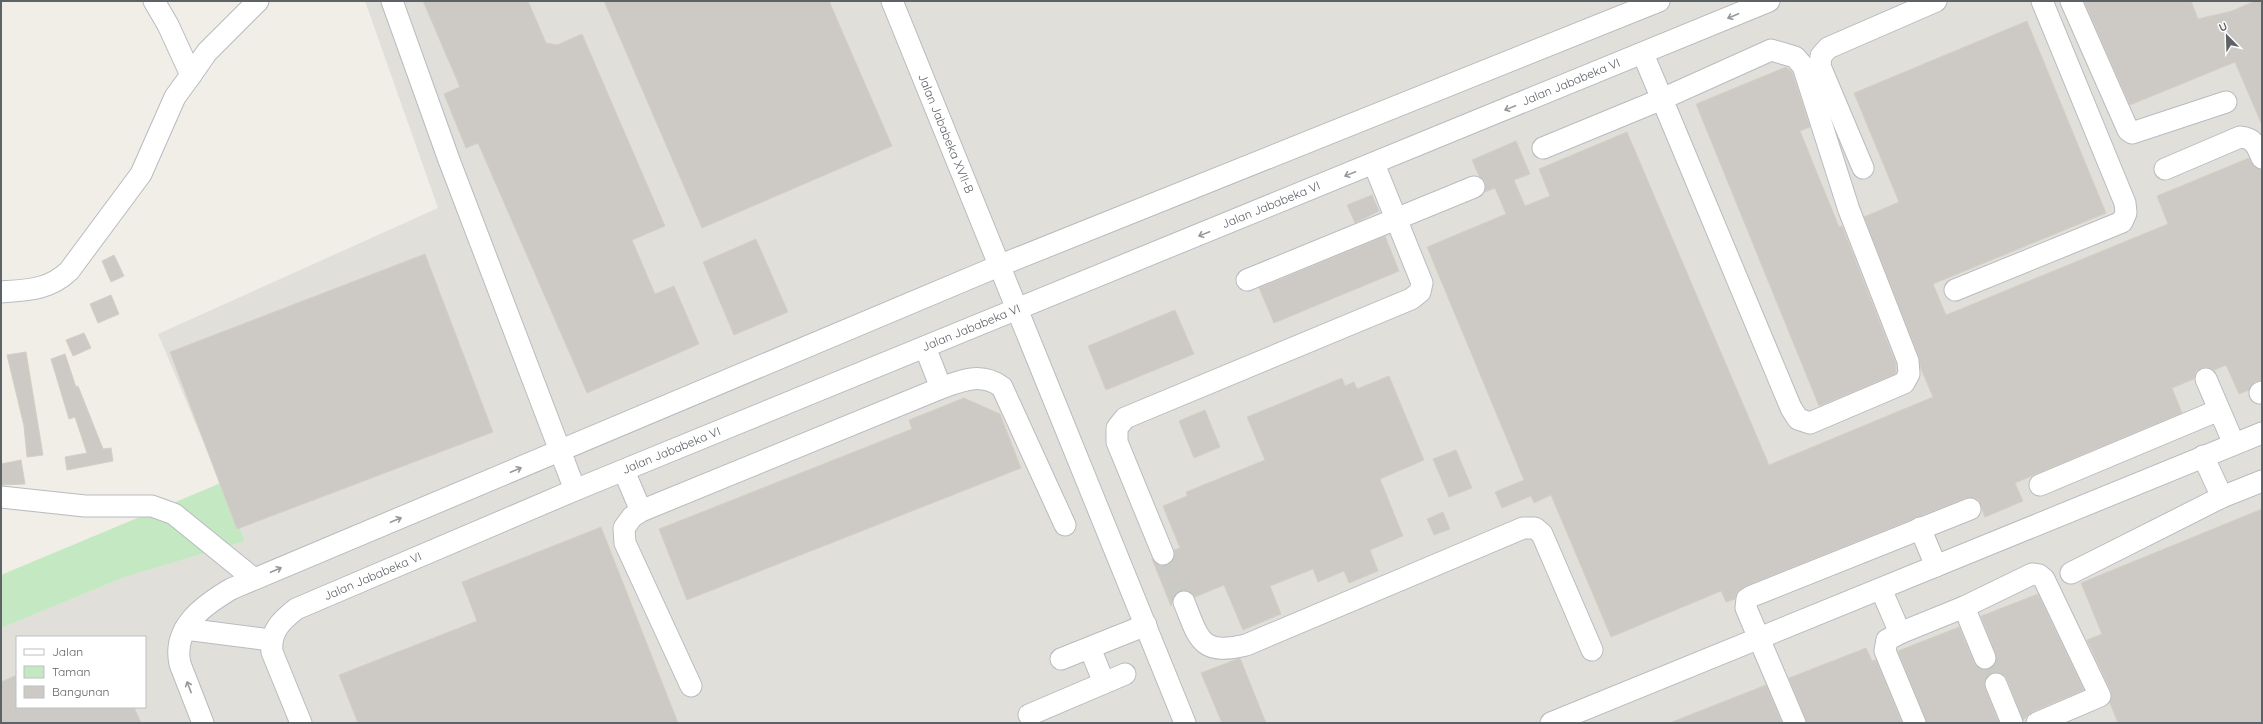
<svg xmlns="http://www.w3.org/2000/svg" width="2263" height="724" font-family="Quicksand,sans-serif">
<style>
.industrial{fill:#e1dfda;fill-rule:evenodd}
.green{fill:#c3e8c2}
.building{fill:#cdcac5;stroke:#d5cfc4}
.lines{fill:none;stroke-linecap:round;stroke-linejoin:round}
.minor-tunnel{stroke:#cbcbc6;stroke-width:21;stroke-dasharray:21 10;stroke-linecap:butt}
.minor-casing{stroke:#b8bbc0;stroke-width:23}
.minor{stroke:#fff;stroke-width:21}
.oneway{stroke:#96999c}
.labels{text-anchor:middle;stroke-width:3;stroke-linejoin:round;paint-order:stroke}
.street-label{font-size:12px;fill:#5d6266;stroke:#fff}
</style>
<rect width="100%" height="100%" fill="#f0eee6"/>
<!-- industrial -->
<path class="industrial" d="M 365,1 L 2262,1 L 2262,723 L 1,723 L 1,628 L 125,577 L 245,541 L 158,334 L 438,208 ZM 17,637 L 145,637 L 145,707 L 17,707 Z"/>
<!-- green -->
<polygon class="green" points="221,483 245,541 125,577 1,628 1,575"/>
<!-- building -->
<g class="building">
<polygon points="423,1 528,1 546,43 557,45 582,34 665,226 632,240 655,294 674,286 699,344 587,393 478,143 466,148 444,94 460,87"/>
<polygon points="604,1 829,1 892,146 702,228"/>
<polygon points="2084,1 2191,1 2198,19 2232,11 2255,1 2262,1 2262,125 2235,62 2130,105"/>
<polygon points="2027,21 2106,213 1933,284 1946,315 2168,224 2157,196 2249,158 2254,167 2262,170 2262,380 2255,382 2249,390 2239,394 2226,365 2214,370 2208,367 2202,368 2196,372 2194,379 2172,388 2182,413 2015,483 2023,501 1985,517 1978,499 1966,498 1748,585 1737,592 1735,599 1726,602 1721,591 1611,637 1551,495 1534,503 1531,496 1502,508 1495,492 1524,480 1427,247 1506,214 1495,188 1485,192 1485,182 1479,176 1472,160 1516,141 1530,174 1514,180 1525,206 1550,196 1539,169 1627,132 1769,465 1933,397 1921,369 1919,357 1864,217 1899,202 1854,93"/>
<polygon points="1786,67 1792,72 1810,127 1800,131 1839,227 1842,226 1896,364 1896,374 1819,406 1696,104"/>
<polygon points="1372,195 1379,211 1355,223 1347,205"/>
<polygon points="1385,236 1399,271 1274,323 1259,288"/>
<polygon points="756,239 788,312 734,335 703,262"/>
<polygon points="425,254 493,432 237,529 170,352"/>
<polygon points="114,255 124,276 111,282 102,261"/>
<polygon points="111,295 119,314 98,323 90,304"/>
<polygon points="1175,310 1194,354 1106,390 1088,346"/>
<polygon points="84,333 91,348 73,356 66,340"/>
<polygon points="26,352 43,455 27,457 24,426 7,355"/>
<polygon points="65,354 76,387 78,386 103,449 111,448 113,461 67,470 65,457 87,453 75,417 69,419 51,359"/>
<polygon points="1389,376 1424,460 1380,479 1403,536 1370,550 1378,571 1349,583 1344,571 1318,582 1313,569 1270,586 1281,614 1243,630 1224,585 1195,597 1186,590 1179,591 1174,595 1171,606 1152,559 1161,566 1168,565 1173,561 1174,550 1180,548 1163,506 1187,496 1186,492 1265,460 1247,417 1342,378 1345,386 1354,382 1357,389"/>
<polygon points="964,398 1000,414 1021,468 687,600 659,529 912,429 909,420"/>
<polygon points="1205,410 1220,447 1194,458 1179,421"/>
<polygon points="1456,450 1472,488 1449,497 1433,459"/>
<polygon points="21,460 25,484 1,485 1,464"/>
<polygon points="2262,509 2262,723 2118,723 2110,703 2111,691 2087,640 2102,634 2081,583"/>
<polygon points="1443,512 1450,529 1434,535 1427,519"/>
<polygon points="601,527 678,723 358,723 339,675 477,621 462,582"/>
<polygon points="2038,594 2084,690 2032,712 2023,720 2007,679 1998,672 1992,673 1986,677 1985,688 1999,723 1927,723 1898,651 1959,627 1974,663 1978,668 1989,669 1995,665 1996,654 1981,616"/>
<polygon points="1866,648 1872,661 1876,660 1902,723 1807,723 1789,678"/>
<polygon points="1240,658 1266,723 1222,723 1201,673"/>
<polygon points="17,675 17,707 134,707 141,723 1,723 1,682"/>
<polygon points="1766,685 1782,723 1673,723 1672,722"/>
</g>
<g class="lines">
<!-- minor-tunnel -->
<g class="minor-tunnel">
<polyline points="1163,554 1184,602"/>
<polyline points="1985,658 1996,684"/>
</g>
<!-- minor casing -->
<g class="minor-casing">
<g id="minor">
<polyline points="154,1 168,25 191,75"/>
<polyline points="392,1 449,160 575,490"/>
<path id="s1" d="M 892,1 L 1185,723"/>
<polyline points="2071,1 2128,130 2132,133 2226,102"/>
<polyline points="1543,148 1662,99 1771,50 1795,57 1803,66 1849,210 1908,361 1909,374 1904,383 1810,423 1798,419 1791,408 1662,99 1643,54"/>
<polyline points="1863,168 1820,66 1821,56 1828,48 1936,1"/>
<path d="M 2165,169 L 2240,137 C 2254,138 2257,146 2262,158"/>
<polyline points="1247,280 1474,187"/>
<polyline points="1955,290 2122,222 2126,213 2125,203 2042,1"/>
<path d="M 1,292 C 28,290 49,290 69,271 L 141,174 L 175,97 L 191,75 L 207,52 L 258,1"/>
<polyline points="925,347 941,388"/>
<polyline points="2206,379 2234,444"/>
<polyline points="2260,393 2262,392"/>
<polyline points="2203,456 2222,497"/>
<polyline points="624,471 641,511"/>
<polyline points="2040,485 2219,410"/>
<polyline points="1,497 85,506 152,506 174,514 254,579"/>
<polyline points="1920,528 1936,566"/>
<polyline points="1163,554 1117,442 1117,428 1125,418 1411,299 1420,292 1422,283 1374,164"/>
<polyline points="2071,573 2222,497 2262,481"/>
<polyline points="1881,589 1900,633 1887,640 1885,651 1915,723"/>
<path d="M 1184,602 C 1199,639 1200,656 1246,645 L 1523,528 L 1535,528 L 1542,534 L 1592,650"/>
<polyline points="1964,607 1985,658"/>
<polyline points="185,629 271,640"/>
<polyline points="1900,633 1964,607 2032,574 2039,575 2044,579 2100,696 2037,723"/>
<polyline points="1061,659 1146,625"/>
<polyline points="1104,683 1125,674"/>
<polyline points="1996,684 2012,723"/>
<path d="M 691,686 L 625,543 L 624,528 L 632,517 L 641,511 L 941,388 C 963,380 981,372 1002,387 L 1065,525"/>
<polyline points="1029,715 1104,683 1090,648"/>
<path d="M 203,723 L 180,664 C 172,627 204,605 231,589 L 1001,265 L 1659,1"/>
<path id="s2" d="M 301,723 L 272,652 C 270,631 281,621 296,609 L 575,490 L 1769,1"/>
<polyline points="1551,723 2262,433"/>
<polyline points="1795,723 1746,608 1747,599 1752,596 1970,509"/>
</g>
</g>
<!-- minor -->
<use href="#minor" class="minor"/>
</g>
<!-- one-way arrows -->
<defs><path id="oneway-shaft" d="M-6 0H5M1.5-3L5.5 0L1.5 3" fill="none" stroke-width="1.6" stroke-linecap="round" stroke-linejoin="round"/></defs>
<g class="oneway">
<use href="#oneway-shaft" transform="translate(1733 16) rotate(157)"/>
<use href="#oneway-shaft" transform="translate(1510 108) rotate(158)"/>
<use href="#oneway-shaft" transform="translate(1350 174) rotate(158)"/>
<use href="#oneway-shaft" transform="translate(1204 234) rotate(158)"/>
<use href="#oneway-shaft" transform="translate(516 470) rotate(-23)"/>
<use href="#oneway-shaft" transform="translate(396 520) rotate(-23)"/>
<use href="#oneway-shaft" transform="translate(276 570) rotate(-23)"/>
<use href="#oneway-shaft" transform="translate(189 687) rotate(-111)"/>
</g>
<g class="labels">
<!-- street labels -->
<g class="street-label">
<text dy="4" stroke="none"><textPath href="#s2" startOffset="1508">Jalan Jababeka VI</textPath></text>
<text dy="4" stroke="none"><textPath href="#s1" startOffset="143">Jalan Jababeka XVII-B</textPath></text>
<text dy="4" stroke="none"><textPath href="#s2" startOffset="1184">Jalan Jababeka VI</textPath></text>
<text dy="4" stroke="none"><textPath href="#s2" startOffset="860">Jalan Jababeka VI</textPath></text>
<text dy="4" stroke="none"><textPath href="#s2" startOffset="536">Jalan Jababeka VI</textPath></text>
<text dy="4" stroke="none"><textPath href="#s2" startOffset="212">Jalan Jababeka VI</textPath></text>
</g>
</g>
<!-- border -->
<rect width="2263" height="724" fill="none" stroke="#5d6266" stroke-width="4"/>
<!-- legend -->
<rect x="16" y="636" width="130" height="72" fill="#ffffff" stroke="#bec0c2"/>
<rect x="24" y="649" width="20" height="6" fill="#ffffff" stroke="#bec0c2"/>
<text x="52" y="656" font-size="12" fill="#5d6266">Jalan</text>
<rect x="24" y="666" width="20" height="12" fill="#c3e8c2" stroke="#bec0c2"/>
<text x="52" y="676" font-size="12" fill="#5d6266">Taman</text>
<rect x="24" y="686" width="20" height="12" fill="#cdcac5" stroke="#bec0c2"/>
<text x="52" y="696" font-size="12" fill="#5d6266">Bangunan</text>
<!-- north arrow -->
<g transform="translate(2227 36) rotate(337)" stroke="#ffffff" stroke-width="3" paint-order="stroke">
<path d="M0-3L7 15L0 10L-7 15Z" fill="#5d6266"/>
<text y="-6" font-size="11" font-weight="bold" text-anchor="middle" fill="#5d6266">U</text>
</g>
</svg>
